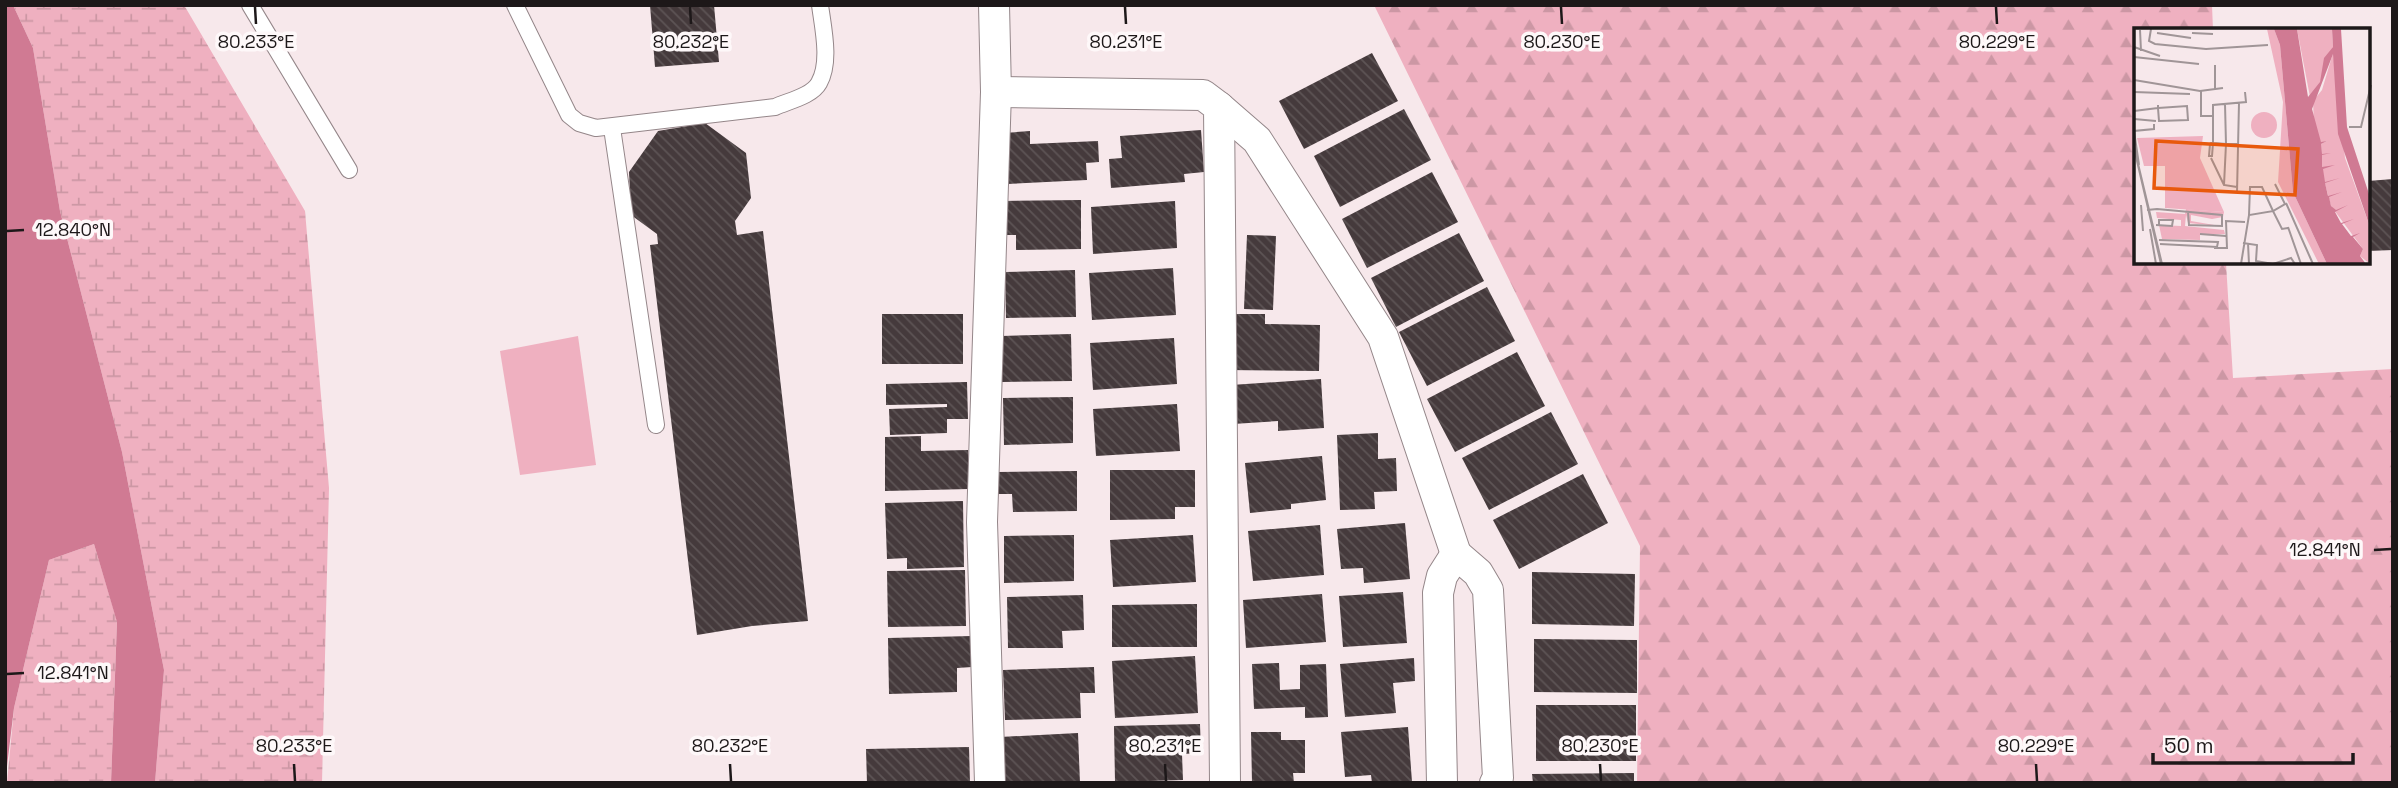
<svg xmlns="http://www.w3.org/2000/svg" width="2398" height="788" font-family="'Space Grotesk',sans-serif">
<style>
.forest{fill:url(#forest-firs)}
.wetland{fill:url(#wetland-marsh)}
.pitch{fill:#efb0c0}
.water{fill:#d07a93}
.building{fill:url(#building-back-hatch)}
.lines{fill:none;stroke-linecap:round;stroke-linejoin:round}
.service-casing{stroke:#948689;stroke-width:18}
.minor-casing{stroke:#948689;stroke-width:32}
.service{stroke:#fff;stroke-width:16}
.minor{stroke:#fff;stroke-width:30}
.ticks{fill:none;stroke:#1d1819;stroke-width:2.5}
.inset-road{fill:none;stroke:#a09597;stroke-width:2}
.view{fill:#e8590c;fill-opacity:0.15;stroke:#e8590c;stroke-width:3.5}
.inset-edge{fill:none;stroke:#1d1819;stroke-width:3.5}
.ticks-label{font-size:18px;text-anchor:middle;fill:#1d1819;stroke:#fef8f9;stroke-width:7;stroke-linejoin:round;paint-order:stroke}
</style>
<defs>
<pattern id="forest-firs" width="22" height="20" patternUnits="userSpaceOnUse" patternTransform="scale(1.75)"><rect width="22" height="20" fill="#efb0c0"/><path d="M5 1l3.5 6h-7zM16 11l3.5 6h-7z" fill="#cc97a4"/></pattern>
<pattern id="wetland-marsh" width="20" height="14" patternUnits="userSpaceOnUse" patternTransform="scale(1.75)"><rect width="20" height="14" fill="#efb0c0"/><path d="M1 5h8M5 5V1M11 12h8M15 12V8" fill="none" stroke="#cc97a4"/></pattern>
<pattern id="building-back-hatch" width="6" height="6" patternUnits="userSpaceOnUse" patternTransform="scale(1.75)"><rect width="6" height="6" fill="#453a3c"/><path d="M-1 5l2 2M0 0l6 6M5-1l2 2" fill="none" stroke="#5d5455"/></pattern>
</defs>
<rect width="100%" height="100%" fill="#f7e8eb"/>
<!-- forest -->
<polygon class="forest" points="1374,5 2212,5 2213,30 2136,30 2136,262 2226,263 2233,378 2393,369 2393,783 1637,783 1640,546"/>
<!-- wetland -->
<g class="wetland">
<polygon points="13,5 184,5 305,211 329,488 322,783 155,783 164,670 122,452 60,211 33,48"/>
<polygon points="94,544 117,621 111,783 7,783 14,708 49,560"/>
</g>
<!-- pitch -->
<polygon class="pitch" points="578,336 596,465 520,475 500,351"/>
<!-- water -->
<polygon class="water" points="5,5 13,5 33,48 60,211 122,452 164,670 155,783 111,783 117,622 94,544 49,560 14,708 5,783"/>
<!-- building -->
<g class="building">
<polygon points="650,5 714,5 719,62 655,67"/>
<polygon points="1372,53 1398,101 1304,149 1279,101"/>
<polygon points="1404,109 1431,160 1340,207 1314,156"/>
<polygon points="705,123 746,153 751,198 735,221 737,235 763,231 808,621 752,626 697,635 650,245 658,244 657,234 631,215 629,172 658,131"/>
<polygon points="1201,130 1204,172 1184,174 1185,182 1111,188 1109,159 1122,158 1120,136"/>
<polygon points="1030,131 1030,144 1098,141 1099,162 1086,163 1087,180 1007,184 1004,133"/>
<polygon points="1432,172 1458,222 1367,268 1342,219"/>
<polygon points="2393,179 2393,250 2368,251 2368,181"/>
<polygon points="1081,200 1081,249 1016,250 1016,235 1001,235 1001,201"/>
<polygon points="1175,201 1177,248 1093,254 1091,207"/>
<polygon points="1459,233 1484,281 1396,327 1371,278"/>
<polygon points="1247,235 1276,236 1273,310 1244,309"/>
<polygon points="1173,268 1176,315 1092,320 1089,273"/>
<polygon points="1075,270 1076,317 1006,318 1005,272"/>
<polygon points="1487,287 1515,341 1427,386 1399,332"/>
<rect x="882" y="314" width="81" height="50"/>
<polygon points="1227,314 1265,314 1265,324 1320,325 1319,371 1226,370"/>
<polygon points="1071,334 1072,381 1002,382 1001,336"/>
<polygon points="1174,338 1177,384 1093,390 1090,343"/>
<polygon points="1517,352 1545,406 1455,452 1427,399"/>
<polygon points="1321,379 1324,428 1278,431 1278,421 1233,424 1231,385"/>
<polygon points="967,382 968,419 947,419 947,433 890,435 889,409 947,407 947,404 886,405 886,384"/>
<polygon points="1073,397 1073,443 1004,445 1003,398"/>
<polygon points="1177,404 1180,451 1096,456 1093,409"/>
<polygon points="1551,412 1578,464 1489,510 1462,458"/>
<polygon points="1378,433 1378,459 1396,458 1397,491 1374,492 1375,509 1340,510 1337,435"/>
<polygon points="921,436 921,451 968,450 969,489 885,491 885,437"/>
<polygon points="1322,456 1326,500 1291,504 1291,509 1250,513 1245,463"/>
<polygon points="1110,470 1195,470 1195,507 1175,507 1175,519 1110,520"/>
<polygon points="1077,471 1077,511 1013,512 1012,494 998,494 998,472"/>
<polygon points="1583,474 1608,523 1519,569 1493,520"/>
<polygon points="963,501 964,567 907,569 907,558 887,559 885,503"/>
<polygon points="1405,523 1410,579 1364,583 1363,568 1341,569 1337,529"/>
<polygon points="1320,525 1324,575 1253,581 1248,531"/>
<polygon points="1074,535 1074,581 1004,583 1004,536"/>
<polygon points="1193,535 1196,582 1113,587 1110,540"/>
<polygon points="965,570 966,626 888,627 887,571"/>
<polygon points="1532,572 1635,574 1634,626 1532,624"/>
<polygon points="1403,592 1407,643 1343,647 1339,596"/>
<polygon points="1322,594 1326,642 1246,648 1243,600"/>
<polygon points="1083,595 1084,630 1062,631 1063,648 1008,648 1007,597"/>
<polygon points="1197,604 1197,647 1112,647 1112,605"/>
<polygon points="972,636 972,667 957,668 957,692 889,694 888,638"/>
<polygon points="1534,639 1637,640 1637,693 1534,692"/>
<polygon points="1195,656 1198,713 1115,718 1112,661"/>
<polygon points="1414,658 1415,681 1393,683 1396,713 1345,717 1340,664"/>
<polygon points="1279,663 1280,690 1300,689 1300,665 1326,664 1328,717 1305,718 1305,707 1254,709 1252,664"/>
<polygon points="1094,667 1095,693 1080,693 1081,718 1005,720 1003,670"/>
<rect x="1536" y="705" width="100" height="56"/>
<polygon points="1200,724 1201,753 1182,754 1183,780 1115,782 1114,726"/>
<polygon points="1408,727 1412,782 1372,783 1371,775 1345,777 1341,732"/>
<polygon points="1251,732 1281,732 1281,740 1305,740 1305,773 1293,773 1294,783 1252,783"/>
<polygon points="1078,733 1080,783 1002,783 1000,737"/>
<polygon points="969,747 970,783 867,783 866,749"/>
<polygon points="1634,773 1634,783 1533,783 1532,774"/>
</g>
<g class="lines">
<!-- service casing -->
<g class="service-casing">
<g id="service">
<polyline points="250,5 349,170"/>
<path d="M 515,5 L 569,115 L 579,123 L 596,128 L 775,107 C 788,101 812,96 819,83 C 831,62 823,28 820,5"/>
<polyline points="612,128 656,425"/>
</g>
</g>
<!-- minor casing -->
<g class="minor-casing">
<g id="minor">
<polyline points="996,92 1203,95 1219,107 1225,783"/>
<polyline points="1219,107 1257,140 1383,337 1456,554"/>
<polyline points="990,783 982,522 996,92 994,5"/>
<polyline points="1442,783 1438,593 1442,576 1456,554 1478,573 1488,590 1498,778 1495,783"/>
</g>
</g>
<!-- service -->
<use href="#service" class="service"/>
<!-- minor -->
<use href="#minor" class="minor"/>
</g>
<!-- ticks -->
<path class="ticks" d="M 255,7 L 256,24M 690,7 L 691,24M 1125,7 L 1126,24M 1561,7 L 1562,24M 1996,7 L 1997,24M 7,231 L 24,230M 2374,550 L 2391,549M 7,674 L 24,673M 294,764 L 295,781M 730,764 L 731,781M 1165,764 L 1166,781M 1600,764 L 1601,781M 2036,764 L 2037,781"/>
<!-- overview -->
<g transform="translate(2134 28)">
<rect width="236" height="236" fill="#f7e8eb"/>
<path d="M 69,108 L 66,130 L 90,184 L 31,180 L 31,138 L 10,138 L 3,110 Z" fill="#efb0c0"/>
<path d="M 133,1 L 140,1 L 146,17 L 159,164 L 193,236 L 185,236 L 144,154 L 149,74 ZM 163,1 L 198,1 L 199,19 L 184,60 L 176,69 ZM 199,25 L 211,130 L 236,199 L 236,236 L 226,228 L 229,221 L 197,178 L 188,145 L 187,116 L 193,113 L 187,115 L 180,97 L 179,73 L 188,62 Z" fill="#efb0c0"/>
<path d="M 52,181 L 90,184 L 89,189 L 78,191 L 57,187 L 57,193 L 86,198 L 54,195 L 52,187 L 51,198 L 90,202 L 91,206 L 66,207 L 66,212 L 28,211 L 25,197 L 47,198 L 47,192 L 23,190 L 22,184 L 51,186 Z" fill="#efb0c0"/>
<path d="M117 97a13 13 0 1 1 26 0a13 13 0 1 1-26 0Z" fill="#efb0c0"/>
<path d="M 140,1 L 163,1 L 174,69 L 186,54 L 190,30 L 199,19 L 198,1 L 207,1 L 213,99 L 236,169 L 236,199 L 204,106 L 199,26 L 178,81 L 187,114 L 193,113 L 187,116 L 188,126 L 197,125 L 188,127 L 188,139 L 201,137 L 189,141 L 191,154 L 206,150 L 191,155 L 194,168 L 208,164 L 195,169 L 197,178 L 202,182 L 214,177 L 201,184 L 207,195 L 220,191 L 208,196 L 217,208 L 226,205 L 219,209 L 229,221 L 226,228 L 232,236 L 193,236 L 159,164 L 146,17 Z" fill="#d07a93"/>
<path class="inset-road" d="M 17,1 L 15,13 L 21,16 L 72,21 L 134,17M 6,2 L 7,23M 23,5 L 57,10M 58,5 L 79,6M 0,19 L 26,28M 0,29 L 65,36M 0,52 L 66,63 L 89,60M 81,62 L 81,37M 67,63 L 67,88 L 79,88 L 79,77 L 112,74 L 111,64M 0,64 L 56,66M 91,76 L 92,116 L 105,116M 0,83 L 24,80 L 53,78 L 54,92 L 25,93 L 24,80 L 24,77M 79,88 L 79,115 L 78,128 L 75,128 L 76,116 L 77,115 L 79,115 L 92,116 L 90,157 L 103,159M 0,91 L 22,93M 215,99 L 227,99 L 237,57M 0,119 L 28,236M 0,120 L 27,236M 77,130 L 90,157M 5,137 L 0,103 L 20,101 L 20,96M 103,164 L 105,75M 152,175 L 179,236M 7,177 L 9,203M 13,182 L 23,181 L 88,187 L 88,198 L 55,197 L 54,184M 115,187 L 116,159 L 128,159 L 139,183 L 151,176 L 141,156M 22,197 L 38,198 L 39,192 L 25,192 L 25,197M 154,199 L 167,236M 16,201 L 22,236M 66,206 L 92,208M 25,212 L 84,214 L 83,219 L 26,216M 109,215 L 123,217 L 122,233 L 139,236M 114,215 L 115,236M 80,220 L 93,220 L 92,193 L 111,194M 107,236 L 115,187 L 139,183 L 148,201 L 154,200M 139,236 L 157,230 L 161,236"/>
<path class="view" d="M 22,113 L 164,121 L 161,167 L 20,160 Z"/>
<rect width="236" height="236" class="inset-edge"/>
</g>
<g class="ticks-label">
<text x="256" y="48">80.233°E</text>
<text x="691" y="48">80.232°E</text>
<text x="1126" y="48">80.231°E</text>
<text x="1562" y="48">80.230°E</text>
<text x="1997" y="48">80.229°E</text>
<text x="73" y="236">12.840°N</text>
<text x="2325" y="556">12.841°N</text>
<text x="73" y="679">12.841°N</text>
<text x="294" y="752">80.233°E</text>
<text x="730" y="752">80.232°E</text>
<text x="1165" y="752">80.231°E</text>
<text x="1600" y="752">80.230°E</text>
<text x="2036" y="752">80.229°E</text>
</g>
<!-- border -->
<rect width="2398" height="788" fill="none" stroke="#1d1819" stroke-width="14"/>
<!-- scale -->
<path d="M2153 753v10h200v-10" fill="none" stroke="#1d1819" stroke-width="3.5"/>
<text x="2164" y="753" font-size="21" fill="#1d1819" stroke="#fef8f9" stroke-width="5" paint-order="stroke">50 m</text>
</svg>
